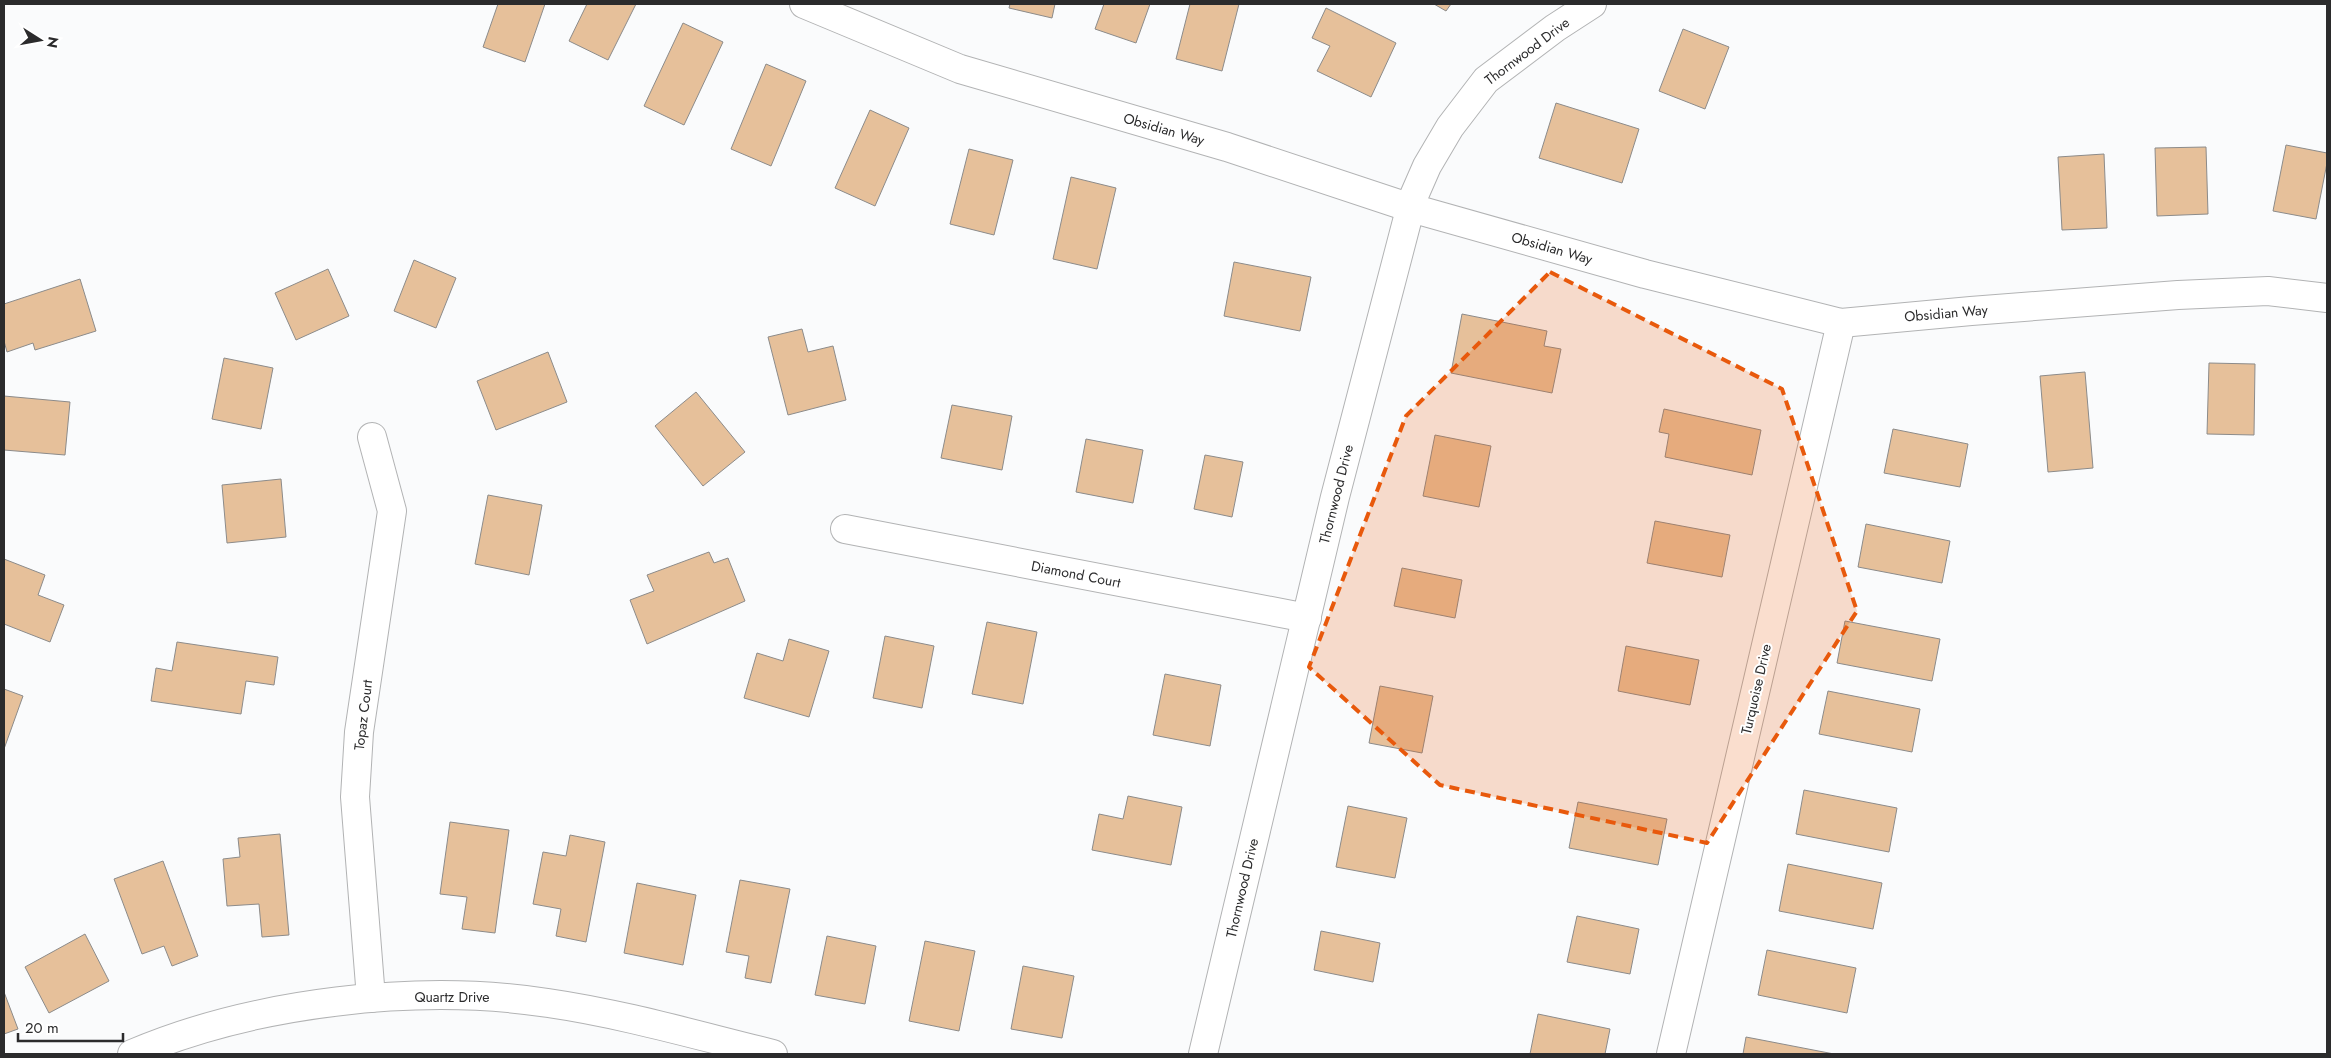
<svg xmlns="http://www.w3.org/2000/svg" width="2331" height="1058" font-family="Jost,sans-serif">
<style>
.building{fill:#e6c09a;stroke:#8c8b8a}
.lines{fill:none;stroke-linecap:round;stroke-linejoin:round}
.minor-casing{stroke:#b2b3b4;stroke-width:30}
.minor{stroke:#fff;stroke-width:28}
.marked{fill:#e8590c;fill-opacity:0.2;stroke:#e8590c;stroke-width:4;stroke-dasharray:10 6;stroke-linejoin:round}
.labels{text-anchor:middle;stroke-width:4;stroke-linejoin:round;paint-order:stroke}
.street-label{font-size:14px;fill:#2b2b2c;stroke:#fff}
</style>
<rect width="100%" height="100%" fill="#fafbfc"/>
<!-- building -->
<g class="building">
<polygon points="498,4 545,4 525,62 483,47"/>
<polygon points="587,4 636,4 608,60 569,41"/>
<polygon points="1010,4 1055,4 1052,18 1009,8"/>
<polygon points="1104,4 1150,4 1136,43 1095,29"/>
<polygon points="1190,4 1239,4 1222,71 1176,59"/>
<polygon points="1434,4 1451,4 1446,11"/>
<polygon points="1326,8 1396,43 1371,97 1317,71 1330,46 1312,38"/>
<polygon points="683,23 723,42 684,125 644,106"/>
<polygon points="1683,29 1729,47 1705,109 1659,91"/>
<polygon points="766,64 806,81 771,166 731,149"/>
<polygon points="1556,103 1639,129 1622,183 1539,158"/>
<polygon points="870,110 909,128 875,206 835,188"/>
<polygon points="2286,145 2327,153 2327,163 2316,219 2273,211"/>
<polygon points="2206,147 2208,214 2157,216 2155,148"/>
<polygon points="969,149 1013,160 994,235 950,224"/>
<polygon points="2104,154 2107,228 2062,230 2058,157"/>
<polygon points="1071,177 1116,188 1097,269 1053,259"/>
<polygon points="414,260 456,278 436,328 394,311"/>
<polygon points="1234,262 1311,277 1300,331 1224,316"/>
<polygon points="328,269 349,316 296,340 275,293"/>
<polygon points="80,279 96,331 35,350 33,343 7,352 4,341 4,304"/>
<polygon points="1462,314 1547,331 1544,346 1561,349 1552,393 1451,373"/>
<polygon points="802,329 808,352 833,346 846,400 788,415 768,337"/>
<polygon points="548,352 567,402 496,430 477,381"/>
<polygon points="224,358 273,368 261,429 212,419"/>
<polygon points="2209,363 2255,364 2254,435 2207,434"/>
<polygon points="2085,372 2093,468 2048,472 2040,376"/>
<polygon points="696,392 745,452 703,486 655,426"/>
<polygon points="4,396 70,402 65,455 4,450"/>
<polygon points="952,405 1012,416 1002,470 941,458"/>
<polygon points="1664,409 1761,430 1752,475 1665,457 1669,434 1659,432"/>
<polygon points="1893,429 1968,444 1960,487 1884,473"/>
<polygon points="1435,435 1491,446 1479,507 1423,496"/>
<polygon points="1086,439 1143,450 1133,503 1076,492"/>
<polygon points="1205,455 1243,462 1232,517 1194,509"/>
<polygon points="281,479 286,537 227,543 222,485"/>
<polygon points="488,495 542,505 529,575 475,564"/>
<polygon points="1655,521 1730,535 1722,577 1647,563"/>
<polygon points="1866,524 1950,541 1942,583 1858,567"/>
<polygon points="709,552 714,563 728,558 745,601 647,644 630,600 654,591 647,575"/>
<polygon points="4,559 45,575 38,595 64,605 50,642 4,624"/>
<polygon points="1402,568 1462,580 1455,618 1394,606"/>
<polygon points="1845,621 1940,639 1932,681 1837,663"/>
<polygon points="987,622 1037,632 1023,704 972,694"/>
<polygon points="885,636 934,646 922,708 873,698"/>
<polygon points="789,639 829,651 809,717 744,698 757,653 783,661"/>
<polygon points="177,642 278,657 274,685 246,681 241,714 151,701 156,668 172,671"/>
<polygon points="1626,646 1699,660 1690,705 1618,691"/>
<polygon points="1165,674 1221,685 1210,746 1153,735"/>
<polygon points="1380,686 1433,696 1422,753 1369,743"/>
<polygon points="4,689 23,696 4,749"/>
<polygon points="1828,691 1920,709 1912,752 1819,734"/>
<polygon points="1804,790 1897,808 1889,852 1796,834"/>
<polygon points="1128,796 1182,807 1171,865 1092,850 1099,814 1123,819"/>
<polygon points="1578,802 1667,819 1658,865 1569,848"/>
<polygon points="1348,806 1407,818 1395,878 1336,867"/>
<polygon points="450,822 509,830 495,933 462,929 467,897 440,894"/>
<polygon points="280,834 289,935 262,937 259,904 227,906 223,859 240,857 238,838"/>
<polygon points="570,835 605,842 586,942 556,936 561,909 533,904 543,852 566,856"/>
<polygon points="163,861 198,956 172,966 164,946 142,954 114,879"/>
<polygon points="1788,864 1882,883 1873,929 1779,911"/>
<polygon points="740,880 790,889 771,983 745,978 749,956 726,952"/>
<polygon points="637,883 696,895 683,965 624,953"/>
<polygon points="1577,916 1639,929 1630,974 1567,962"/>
<polygon points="1321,931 1380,943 1373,982 1314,970"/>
<polygon points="85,934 109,981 49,1013 25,967"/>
<polygon points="827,936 876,946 865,1004 815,995"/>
<polygon points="925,941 975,951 959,1031 909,1021"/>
<polygon points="1767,950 1856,968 1847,1013 1758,995"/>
<polygon points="1023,966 1074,976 1062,1038 1011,1029"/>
<polygon points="4,992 18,1029 4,1034"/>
<polygon points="1538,1014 1610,1029 1605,1054 1530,1054"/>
<polygon points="1746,1037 1834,1054 1743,1054"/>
</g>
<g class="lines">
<!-- minor casing -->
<g class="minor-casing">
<g id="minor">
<polyline points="804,4 960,69 1227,147 1411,208 1645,274 1841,323 1971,311 2178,295 2268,291 2327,298"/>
<polyline points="845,529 1307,618"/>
<polyline points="371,998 355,797 359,732 392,511 372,437"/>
<path d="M 132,1054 C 254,1002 418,983 548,1003 C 624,1014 699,1036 773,1054"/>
<polyline points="1203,1054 1335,497 1413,198 1427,166 1450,127 1486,80 1555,28 1592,4"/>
<polyline points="1671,1054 1841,323"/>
</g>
</g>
<!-- minor -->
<use href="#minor" class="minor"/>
</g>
<!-- marked area -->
<path class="marked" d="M 1550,272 L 1782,389 L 1857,611 L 1707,843 L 1440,785 L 1309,667 L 1406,416 Z"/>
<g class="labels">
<!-- street labels -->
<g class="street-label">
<text transform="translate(1527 51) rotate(-37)" y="5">Thornwood Drive</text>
<text transform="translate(1164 129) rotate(16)" y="5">Obsidian Way</text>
<text transform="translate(1552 248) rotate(16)" y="5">Obsidian Way</text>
<text transform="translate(1946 313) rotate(-5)" y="5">Obsidian Way</text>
<text transform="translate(1336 494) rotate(-76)" y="5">Thornwood Drive</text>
<text transform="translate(1076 574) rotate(11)" y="5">Diamond Court</text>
<text transform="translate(1756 689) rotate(-77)" y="5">Turquoise Drive</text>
<text transform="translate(363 715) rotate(-83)" y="5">Topaz Court</text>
<text transform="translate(1242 888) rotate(-77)" y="5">Thornwood Drive</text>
<text x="452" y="1002">Quartz Drive</text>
</g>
</g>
<!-- border -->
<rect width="2331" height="1058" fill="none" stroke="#2b2b2c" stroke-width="10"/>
<!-- north arrow -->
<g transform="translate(40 40) rotate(101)" stroke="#ffffff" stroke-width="4" paint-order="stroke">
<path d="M0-4L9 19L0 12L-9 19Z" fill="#2b2b2c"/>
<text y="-8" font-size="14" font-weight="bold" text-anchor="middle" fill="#2b2b2c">N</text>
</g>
<!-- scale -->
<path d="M18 1033v8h105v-8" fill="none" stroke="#2b2b2c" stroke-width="2.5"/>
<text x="25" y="1033" font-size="15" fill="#2b2b2c" stroke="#ffffff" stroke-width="4" paint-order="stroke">20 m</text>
</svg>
